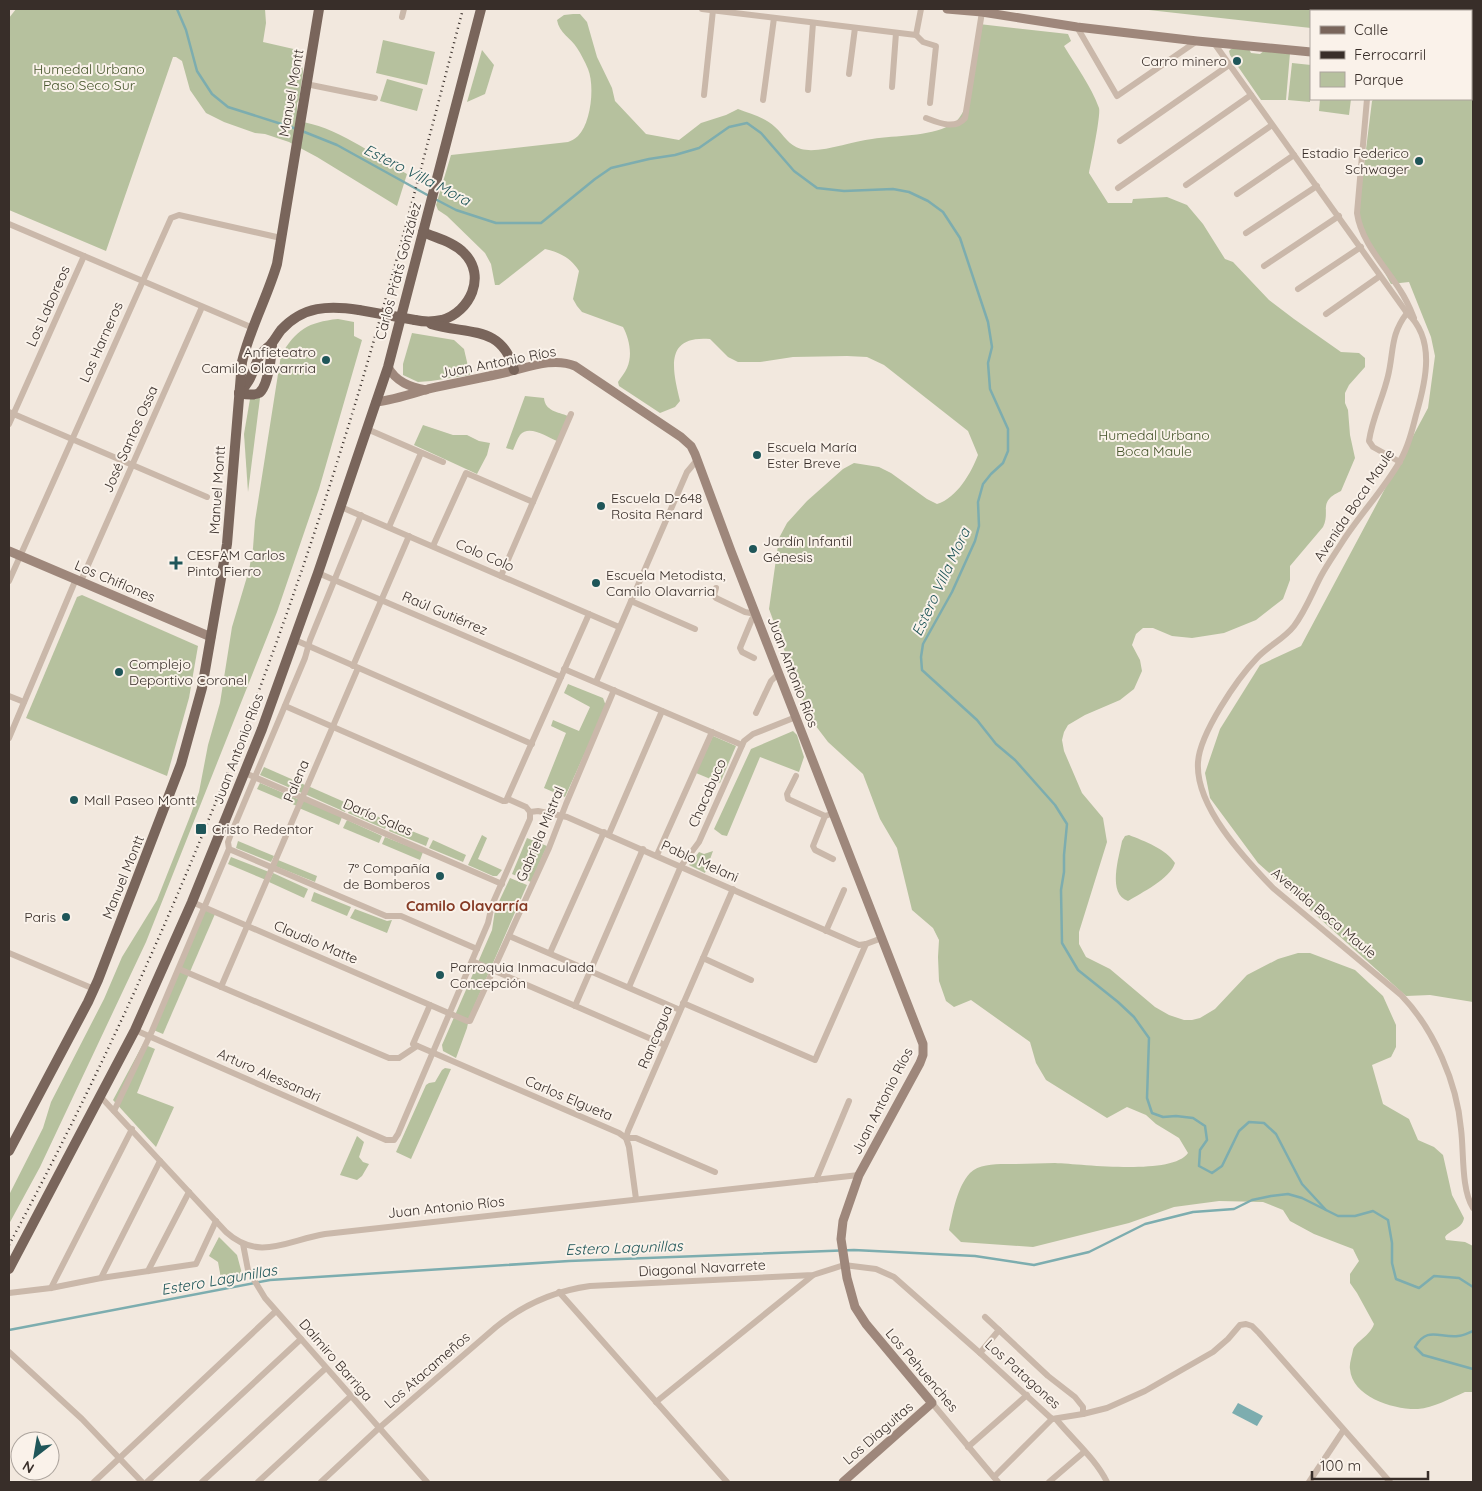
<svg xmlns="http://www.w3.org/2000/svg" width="1482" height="1491" font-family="Quicksand,sans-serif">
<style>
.green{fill:#b6c19e}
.water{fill:#7dadaf}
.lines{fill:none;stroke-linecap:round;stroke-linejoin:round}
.stream{stroke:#7dadaf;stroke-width:2.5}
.street{stroke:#cab8aa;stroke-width:6}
.secondary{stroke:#9e877b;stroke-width:9}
.primary{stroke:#79655b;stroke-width:10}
.rail{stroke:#382e29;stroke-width:2.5;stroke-dasharray:1 4;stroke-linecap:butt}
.primary-bridge{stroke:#79655b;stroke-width:10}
.poi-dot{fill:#1f5659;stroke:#faf2ea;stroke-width:2}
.labels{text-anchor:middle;stroke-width:4;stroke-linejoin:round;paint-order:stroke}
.poi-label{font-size:14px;fill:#382e29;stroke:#faf2ea;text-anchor:start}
.park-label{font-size:14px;fill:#47562d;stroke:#faf2ea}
.street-label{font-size:14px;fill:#382e29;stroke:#faf2ea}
.water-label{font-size:15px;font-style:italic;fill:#1f5659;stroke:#faf2ea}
.neighbourhood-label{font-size:15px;font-weight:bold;fill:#853a24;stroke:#faf2ea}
</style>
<rect width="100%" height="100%" fill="#f2e8de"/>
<!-- green -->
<g class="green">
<path d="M 16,9 L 265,9 L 266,23 L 263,42 L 298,50 L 300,52 L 303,72 L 299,100 L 297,103 L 297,121 C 336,126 372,154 407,174 L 397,206 L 317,157 L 289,142 L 265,134 L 255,133 L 224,122 L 206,113 L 190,90 L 182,61 L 176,57 L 173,57 L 106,251 L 9,210 L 9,18 Z"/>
<polygon points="1140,9 1473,9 1473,47 1471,47 1471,11 1311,11 1311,28"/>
<path d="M 573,14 L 580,14 L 587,22 L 597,57 L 612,88 L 615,101 L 646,134 L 679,140 L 701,123 L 726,115 L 738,109 C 751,114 764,117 775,127 C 784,135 788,145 801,149 C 820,154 852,141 872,139 C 897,135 927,137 951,125 C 958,121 961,116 965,108 L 979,24 L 1068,34 L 1071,41 L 1064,46 C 1076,66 1091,86 1099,108 C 1101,115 1091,163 1089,173 L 1108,203 L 1132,203 L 1133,199 L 1167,197 L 1187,205 L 1203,224 L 1225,259 L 1233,262 L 1269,300 L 1294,319 L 1341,352 L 1359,353 L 1365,358 L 1365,367 L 1349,385 L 1345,393 L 1345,403 L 1348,410 L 1350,435 L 1355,458 L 1341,491 C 1317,502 1331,511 1323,527 L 1290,566 L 1290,580 L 1283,599 L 1256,620 L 1224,633 L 1192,638 L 1172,636 L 1153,628 L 1143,628 L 1136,634 L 1132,645 L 1140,660 L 1142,671 L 1134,689 L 1120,700 L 1085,715 L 1068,725 L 1064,732 L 1062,740 L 1064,751 L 1082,793 L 1103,818 L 1107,842 L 1079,932 L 1079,944 L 1086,957 L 1110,969 L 1155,1007 L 1169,1015 L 1184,1020 L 1192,1020 L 1200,1018 L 1215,1009 L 1247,975 L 1278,959 L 1298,953 L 1310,953 L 1355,970 L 1383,996 L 1396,1025 L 1396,1047 L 1391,1057 L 1372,1065 L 1383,1104 L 1409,1119 L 1418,1140 L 1434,1147 L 1443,1155 L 1452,1195 L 1464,1218 C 1462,1229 1451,1229 1445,1237 L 1446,1240 L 1465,1242 L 1473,1246 L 1473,1392 L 1465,1392 C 1451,1398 1433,1408 1418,1409 C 1394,1410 1352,1397 1350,1369 C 1349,1364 1352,1356 1353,1350 C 1355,1342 1370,1336 1374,1324 L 1357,1293 L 1350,1283 L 1350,1274 L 1359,1261 L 1353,1249 L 1314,1234 L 1290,1221 L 1283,1210 L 1263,1202 L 1219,1201 L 1174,1207 L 1129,1223 L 1033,1247 L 961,1242 L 949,1230 C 953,1212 957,1187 970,1173 C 980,1163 999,1164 1013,1164 C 1027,1164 1041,1163 1055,1163 C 1082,1164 1172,1176 1188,1153 L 1179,1138 L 1156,1124 L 1146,1115 L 1127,1107 L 1107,1118 L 1046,1080 L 1036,1063 L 1030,1042 L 971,1000 L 954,1007 L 946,1001 L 939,981 L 938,957 L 939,940 L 933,928 L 912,910 L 897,848 L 880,819 L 863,774 L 828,742 L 809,717 L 769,609 L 779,538 L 787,523 L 807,501 L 843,469 L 854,463 L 879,467 L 891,473 L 927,499 L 937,504 C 957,498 971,473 978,455 L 968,431 L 884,365 L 867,357 L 847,356 L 793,357 L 760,362 L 738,362 L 728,357 L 710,339 C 663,335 673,371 680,401 L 675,407 L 660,413 L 619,386 L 618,382 C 621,377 625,373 627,368 C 633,355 629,338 623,327 L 582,312 L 577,306 L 573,299 L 579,271 C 571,258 559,252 545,249 L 499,285 L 495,285 L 491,264 L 485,253 L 447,216 L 438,210 L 436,205 L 451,155 L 568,142 C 571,141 575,139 578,136 C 591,123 595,86 588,69 C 585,62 581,54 577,48 C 571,38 559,33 557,20 L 564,15 Z"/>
<polygon points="383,40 435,52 427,85 376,73"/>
<polygon points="1231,49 1249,49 1251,53 1260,54 1265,50 1290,53 1286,100 1261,100 1230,55 1229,51"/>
<polygon points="482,50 494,65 485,94 467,102"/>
<polygon points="1292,63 1311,65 1310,102 1288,100"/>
<polygon points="387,79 423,89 417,111 380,101"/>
<polygon points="1471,97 1473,97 1473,1002 1430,995 1406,996 1258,863 1210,798 1205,773 1220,729 1260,665 1301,646 1428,408 1435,356 1431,337 1409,282 1391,284 1357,222 1372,101 1374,99 1471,99"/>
<polygon points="1320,99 1351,99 1349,115 1319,111"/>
<path d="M 338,319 L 354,322 L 354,336 L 362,340 L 319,489 L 277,612 L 146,942 L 40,1167 L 9,1224 L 9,1195 L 43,1128 L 51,1102 L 104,999 L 122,957 L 157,900 L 189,819 L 199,792 L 208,745 L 220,703 L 232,627 L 249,570 L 253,548 L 255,521 L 281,355 C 296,330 308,322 338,319 Z"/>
<polygon points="412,333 454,340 464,349 470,375 431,381 418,382 403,375 403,364"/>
<path d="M 525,396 L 544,398 C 545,411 558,412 568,416 L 557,441 C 547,437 529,424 520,435 C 517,439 515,446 513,450 L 506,448 Z"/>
<polygon points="260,398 248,492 244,434 250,399"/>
<polygon points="423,425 453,435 467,435 479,441 490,443 487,455 477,474 414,445"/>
<polygon points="82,595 198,646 189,698 167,776 26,718 77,597"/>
<polygon points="568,684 603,698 606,706 565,797 544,788 566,733 551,726 553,720 579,731 590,707 564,693"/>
<polygon points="793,731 797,735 804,757 799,772 760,757 727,836 722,835 714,829 751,749"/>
<polygon points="713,736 736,746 720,783 696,773"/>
<polygon points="264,767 305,785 302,793 260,775"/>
<polygon points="260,783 300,800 297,806 257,789"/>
<polygon points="308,786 349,804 345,812 305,794"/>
<polygon points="303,800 342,817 339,825 299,808"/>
<polygon points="351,805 388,821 385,829 348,813"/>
<polygon points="347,820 382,836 379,843 343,828"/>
<polygon points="392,823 429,838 426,846 389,831"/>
<polygon points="482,835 487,838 478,859 502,870 497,876 493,876 468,865"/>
<path d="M 1129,835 C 1144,841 1166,849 1175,863 C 1170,879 1141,893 1128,901 C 1107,894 1119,857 1122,841 L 1125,836 Z"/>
<polygon points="385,837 423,852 420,860 382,844"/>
<polygon points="527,838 547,846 531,882 512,874"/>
<polygon points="433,840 466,855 463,862 429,848"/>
<polygon points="238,841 274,856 271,862 236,848"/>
<polygon points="713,851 705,873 689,865 699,852 704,854"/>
<polygon points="231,857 269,872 266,880 228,864"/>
<polygon points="278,860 317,876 315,882 275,866"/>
<polygon points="273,873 308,889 304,898 269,882"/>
<polygon points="510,878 527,885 469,1018 467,1028 456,1058 443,1051 442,1045 492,930 495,910"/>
<polygon points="314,892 351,907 347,916 311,901"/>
<polygon points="203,908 215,914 163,1034 151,1029"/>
<polygon points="355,909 387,921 392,920 387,933 350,918"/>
<polygon points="143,1044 155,1049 137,1093 174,1107 156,1147 113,1100"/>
<polygon points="445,1068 451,1069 411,1159 396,1152 426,1085 429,1083 435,1082 442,1070"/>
<polygon points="357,1136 364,1142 359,1157 363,1162 369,1164 362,1176 357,1180 340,1175"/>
<polygon points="219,1237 237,1255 244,1281 222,1284 218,1262 209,1256"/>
</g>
<!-- water -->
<polygon class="water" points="1238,1403 1263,1416 1257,1426 1232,1413"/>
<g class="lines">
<!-- stream -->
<g class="stream">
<polyline points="177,9 186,30 197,71 212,94 228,107 297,129"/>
<polyline points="302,131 337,145 431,197"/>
<polyline points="435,199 456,210 496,223 541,223 595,179 611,168 649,159 675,155 699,148 729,127 747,123 761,133 794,171 817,188 844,191 893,189 909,192 928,201 943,212 960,238 988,322 992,347 988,363 990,389 1008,429 1008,451 1003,463 991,474 983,484 978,502 979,526 975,541 952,592 923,644 921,657 922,670 977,720 996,744 1015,760 1055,805 1067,824 1064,855 1064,872 1061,890 1062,943 1078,970 1118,1002 1134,1017 1149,1038 1147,1098 1152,1113 1163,1117 1176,1116 1193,1118 1205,1126 1207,1140 1200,1150 1199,1166 1212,1173 1222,1166 1239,1131 1249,1122 1264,1123 1276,1134 1302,1184 1326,1210"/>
<polyline points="9,1330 270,1280 569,1261 854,1250 975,1256 1034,1265 1089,1252 1145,1224 1193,1212 1234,1209 1252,1200 1271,1196 1288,1194 1302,1198 1338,1216 1355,1216 1373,1211 1388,1220 1392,1243 1392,1263 1396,1279 1419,1288 1434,1276 1459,1278 1473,1287"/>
<path d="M 1473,1331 C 1468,1333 1463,1336 1458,1336 C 1439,1338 1427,1326 1415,1347 L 1423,1355 L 1473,1369"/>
</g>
<!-- street -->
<g class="street">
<polyline points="702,9 916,35 921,9"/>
<polyline points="402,17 404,9"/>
<polyline points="1077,27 1117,96 1197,41"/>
<polyline points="916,35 923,42 936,46 930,103"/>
<path d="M 1214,43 L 1407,313 C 1436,339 1426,381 1416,415 C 1412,431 1408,447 1400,461 C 1383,491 1359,515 1341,544 C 1334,555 1327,565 1321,576 C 1312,593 1306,610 1294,626 C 1284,639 1268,646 1257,658 C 1237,679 1200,733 1198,762 C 1195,806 1244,858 1273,888 L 1401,995 C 1434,1029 1457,1083 1461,1129 C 1464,1152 1461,1189 1473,1208"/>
<polyline points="849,74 855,28"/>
<polyline points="306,84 375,98"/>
<polyline points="892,87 896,33"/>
<polyline points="808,90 813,23"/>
<polyline points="704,95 713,10"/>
<path d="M 1367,99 L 1357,213 C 1361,242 1385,266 1400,290 C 1406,299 1410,308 1414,318"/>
<polyline points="763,100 774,18"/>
<path d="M 926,118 C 939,123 955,130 965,118 L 982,12"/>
<polyline points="1120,141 1229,65"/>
<polyline points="1186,185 1272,125"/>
<polyline points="1118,188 1251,95"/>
<polyline points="1237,194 1294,155"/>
<polyline points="9,224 253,328"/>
<polyline points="1246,233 1317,186"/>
<polyline points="1264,266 1339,216"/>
<polyline points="1298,289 1361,247"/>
<polyline points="1326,314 1380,276"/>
<polyline points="9,412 207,497"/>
<polyline points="9,424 84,256"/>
<polyline points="367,429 443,462"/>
<path d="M 1400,462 L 1373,447 L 1369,441 C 1372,419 1383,398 1388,376 C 1394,351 1390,335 1407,313"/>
<polyline points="341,507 619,627"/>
<polyline points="389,527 421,453"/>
<polyline points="433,546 466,473 533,502"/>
<polyline points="318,573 561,677"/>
<polyline points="501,576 571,414"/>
<polyline points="9,581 171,218 179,215 281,238"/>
<polyline points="81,581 202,307"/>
<polyline points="716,588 714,595 716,598 745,612 756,614 752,619 740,648 742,652 754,658"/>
<polyline points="631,601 695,629"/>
<polyline points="295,640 532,744"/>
<polyline points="353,666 409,536"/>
<polyline points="564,669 742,745"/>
<polyline points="596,682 687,472 697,460"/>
<polyline points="9,696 24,702"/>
<polyline points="285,706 503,801 506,801 589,614"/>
<polyline points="756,713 771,681 779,673"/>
<polyline points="9,738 76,579"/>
<polyline points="245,773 502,884"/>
<polyline points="796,776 787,794 788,799 825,816 834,813"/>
<polyline points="508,799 526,807 530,812"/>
<polyline points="530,812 538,811 567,817 859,945 866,944 882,938"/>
<polyline points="825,816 813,846 815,850 833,859"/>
<polyline points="609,834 662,711"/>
<polyline points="229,849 386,916 401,916 477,949"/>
<polyline points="657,855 712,732"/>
<polyline points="192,902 467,1021 470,1021 549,848 566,804 614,690"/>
<polyline points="826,931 844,890"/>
<polyline points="509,936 680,1010"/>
<polyline points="9,953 94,989"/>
<polyline points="550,953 604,832"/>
<polyline points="703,958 751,980"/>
<polyline points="472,961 665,1045"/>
<polyline points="179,969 389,1058 399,1058 417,1046"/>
<polyline points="221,987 358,668"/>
<polyline points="629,987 681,866 699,842 744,741 753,734 796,717"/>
<polyline points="683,1003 815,1060 866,944"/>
<polyline points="430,1005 413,1044 619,1133 626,1138 636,1138 715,1172"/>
<polyline points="575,1006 643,849"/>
<polyline points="135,1030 386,1140 394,1140 398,1134 488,923 492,905 530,819 530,812"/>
<path d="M 99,1095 L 226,1232 C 259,1262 288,1240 325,1234 L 859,1175"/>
<polyline points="114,1111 152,1031 229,849 228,842 231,834 305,658 310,640 361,515"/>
<polyline points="816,1180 849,1101"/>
<polyline points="636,1199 629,1147 626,1138 628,1131 733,889"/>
<polyline points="243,1244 248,1270 265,1298 427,1482"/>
<polyline points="148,1271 189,1192"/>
<polyline points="101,1278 160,1161"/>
<polyline points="51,1288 132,1129"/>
<polyline points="559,1292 727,1482"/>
<polyline points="9,1293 51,1288 101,1278 196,1264 216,1221"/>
<polyline points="985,1317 1048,1376 1075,1397 1083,1407 1083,1414"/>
<polyline points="9,1352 82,1419 142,1482"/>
<polyline points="980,1353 999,1330"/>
<polyline points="656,1402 812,1276"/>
<polyline points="932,1403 998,1482"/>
<path d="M 1056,1419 C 1073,1440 1095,1458 1107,1482"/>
<polyline points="968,1447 1027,1395"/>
<polyline points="994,1477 1052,1419"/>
<polyline points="94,1482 276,1311"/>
<polyline points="147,1482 301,1339"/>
<polyline points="202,1482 326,1368"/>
<polyline points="258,1482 351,1396"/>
<path d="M 321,1482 L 379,1428 L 496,1327 C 524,1304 554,1291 590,1286 L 813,1275 L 844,1265 L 876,1269 L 894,1277 L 980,1353 L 1052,1419 L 1083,1414 L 1107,1408 L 1145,1391 L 1213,1352 L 1228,1339 L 1240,1325 L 1246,1324 L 1252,1326 L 1259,1333 L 1390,1482"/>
<polyline points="1049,1482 1084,1452"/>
<polyline points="1309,1482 1343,1431"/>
</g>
<!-- secondary -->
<g class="secondary">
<polyline points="947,9 982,12 1077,27 1197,41 1311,52"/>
<polyline points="1471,64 1473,64"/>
<path d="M 388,367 C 396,382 410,387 426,390"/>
<path d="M 376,402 C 394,400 411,394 428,389 C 455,383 481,378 508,372 C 529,367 554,357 575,366 L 681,437 L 691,446 L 695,454 L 731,551 L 923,1044 L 923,1055 L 920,1063 L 859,1175 L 843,1221 L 841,1239 L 847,1278 L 855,1307 L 866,1324 L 932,1403 L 843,1482"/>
<polyline points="9,551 211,637"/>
</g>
<!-- primary -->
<g class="primary">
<path d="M 415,320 C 424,322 433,322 442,320 C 470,312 487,276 464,253 C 454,242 436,238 423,232"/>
<path d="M 431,324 C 467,335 502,324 514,370"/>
<path d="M 239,393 C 251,382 252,372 259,357 C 262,351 268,348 272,343 C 275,339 278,334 281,330 C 303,306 329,305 359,310"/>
<path d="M 239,393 C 244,394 254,396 259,393 C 268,387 272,354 272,343"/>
<path d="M 9,1151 L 88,1002 L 98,980 L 181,764 L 202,688 L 227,544 L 242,362 C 250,328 267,298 277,264 L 319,9"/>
<polyline points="9,1269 135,1030 192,902 262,729 318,573 388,367 481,9"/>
</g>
<!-- rail -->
<path class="rail" d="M 9,1245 C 147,988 259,716 345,437 C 389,296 425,152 463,9"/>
<!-- primary-bridge -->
<polyline class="primary-bridge" points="359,310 415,320"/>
</g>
<!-- markers -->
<g class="poi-dot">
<circle cx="1237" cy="61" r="5"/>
<circle cx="1419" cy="161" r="5"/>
<circle cx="326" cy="360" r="5"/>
<circle cx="757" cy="455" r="5"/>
<circle cx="601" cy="506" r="5"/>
<circle cx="753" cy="549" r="5"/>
<path d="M173.5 555.5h5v5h5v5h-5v5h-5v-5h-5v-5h5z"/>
<circle cx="596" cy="583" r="5"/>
<circle cx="119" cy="672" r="5"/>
<circle cx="74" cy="800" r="5"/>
<rect x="195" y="823" width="12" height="12" rx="2.5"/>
<circle cx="440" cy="876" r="5"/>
<circle cx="66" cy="917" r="5"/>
<circle cx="440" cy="975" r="5"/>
</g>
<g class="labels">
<!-- poi labels -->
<g class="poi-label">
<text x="1227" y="66" text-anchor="end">Carro minero</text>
<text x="1409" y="158" text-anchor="end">Estadio Federico<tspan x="1409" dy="16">Schwager</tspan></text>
<text x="316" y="357" text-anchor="end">Anfieteatro<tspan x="316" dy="16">Camilo Olavarrria</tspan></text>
<text x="767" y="452">Escuela María<tspan x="767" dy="16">Ester Breve</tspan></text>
<text x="611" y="503">Escuela D-648<tspan x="611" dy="16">Rosita Renard</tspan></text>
<text x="763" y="546">Jardín Infantil<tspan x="763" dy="16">Génesis</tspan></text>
<text x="187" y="560">CESFAM Carlos<tspan x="187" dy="16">Pinto Fierro</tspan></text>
<text x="606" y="580">Escuela Metodista,<tspan x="606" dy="16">Camilo Olavarria</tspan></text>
<text x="129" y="669">Complejo<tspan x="129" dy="16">Deportivo Coronel</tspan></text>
<text x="84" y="805">Mall Paseo Montt</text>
<text x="212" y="834">Cristo Redentor</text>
<text x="430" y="873" text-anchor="end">7° Compañía<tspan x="430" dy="16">de Bomberos</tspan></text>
<text x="56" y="922" text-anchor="end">Paris</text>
<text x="450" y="972">Parroquia Inmaculada<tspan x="450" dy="16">Concepción</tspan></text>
</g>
<!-- park labels -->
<g class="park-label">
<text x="89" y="74">Humedal Urbano<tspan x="89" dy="16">Paso Seco Sur</tspan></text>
<text x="1154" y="440">Humedal Urbano<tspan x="1154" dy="16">Boca Maule</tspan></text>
</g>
<!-- street labels -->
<g class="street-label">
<text transform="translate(291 93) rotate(-80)" y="5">Manuel Montt</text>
<text transform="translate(398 271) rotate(-75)" y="5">Carlos Prats González</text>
<text transform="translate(48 306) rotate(-66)" y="5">Los Laboreos</text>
<text transform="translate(101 342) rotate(-66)" y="5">Los Harneros</text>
<text transform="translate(498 362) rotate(-11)" y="5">Juan Antonio Ríos</text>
<text transform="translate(130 439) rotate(-66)" y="5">José Santos Ossa</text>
<text transform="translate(217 490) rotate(-86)" y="5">Manuel Montt</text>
<text transform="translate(1354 505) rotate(-56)" y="5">Avenida Boca Maule</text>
<text transform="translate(485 555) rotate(23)" y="5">Colo Colo</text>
<text transform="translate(115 581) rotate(23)" y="5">Los Chiflones</text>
<text transform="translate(445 613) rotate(23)" y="5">Raúl Gutiérrez</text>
<text transform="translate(793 672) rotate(69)" y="5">Juan Antonio Ríos</text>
<text transform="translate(238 749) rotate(-69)" y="5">Juan Antonio Ríos</text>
<text transform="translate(296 781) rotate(-67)" y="5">Palena</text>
<text transform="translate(707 793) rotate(-66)" y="5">Chacabuco</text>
<text transform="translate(378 817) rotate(23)" y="5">Darío Salas</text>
<text transform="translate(540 834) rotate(-67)" y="5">Gabriela Mistral</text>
<text transform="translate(700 861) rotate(24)" y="5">Pablo Melani</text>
<text transform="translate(123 877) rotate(-68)" y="5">Manuel Montt</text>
<text transform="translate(1324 913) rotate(40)" y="5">Avenida Boca Maule</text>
<text transform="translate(316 942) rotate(23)" y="5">Claudio Matte</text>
<text transform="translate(655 1037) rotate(-67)" y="5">Rancagua</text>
<text transform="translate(269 1075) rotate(24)" y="5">Arturo Alessandri</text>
<text transform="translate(569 1098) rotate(23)" y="5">Carlos Elgueta</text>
<text transform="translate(882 1101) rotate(-63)" y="5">Juan Antonio Ríos</text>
<text transform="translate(446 1207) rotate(-6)" y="5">Juan Antonio Ríos</text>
<text transform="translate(702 1268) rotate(-3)" y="5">Diagonal Navarrete</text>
<text transform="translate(336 1360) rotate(49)" y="5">Dalmiro Barriga</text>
<text transform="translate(427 1370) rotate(-41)" y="5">Los Atacameños</text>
<text transform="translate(922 1370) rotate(50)" y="5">Los Pehuenches</text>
<text transform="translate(1023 1374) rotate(42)" y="5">Los Patagones</text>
<text transform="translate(878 1433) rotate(-41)" y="5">Los Diaguitas</text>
</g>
<!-- water labels -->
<g class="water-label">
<text transform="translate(417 175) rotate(27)" y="5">Estero Villa Mora</text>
<text transform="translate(941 582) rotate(-65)" y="5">Estero Villa Mora</text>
<text transform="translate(624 1248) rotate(-2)" y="5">Estero Lagunillas</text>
<text transform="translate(219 1280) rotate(-10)" y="5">Estero Lagunillas</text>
</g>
<!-- neighbourhood labels -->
<g class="neighbourhood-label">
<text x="467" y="911">Camilo Olavarría</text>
</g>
</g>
<!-- border -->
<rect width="1482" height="1491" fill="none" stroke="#382e29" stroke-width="20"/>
<!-- legend -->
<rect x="1310" y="10" width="162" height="90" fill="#faf2ea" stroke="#aca49d"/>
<rect x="1320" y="26" width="25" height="8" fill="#79655b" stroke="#aca49d"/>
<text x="1354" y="35" font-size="15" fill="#382e29">Calle</text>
<rect x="1320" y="51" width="25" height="8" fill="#382e29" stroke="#aca49d"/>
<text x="1354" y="60" font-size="15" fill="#382e29">Ferrocarril</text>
<rect x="1320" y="72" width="25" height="15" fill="#b6c19e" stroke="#aca49d"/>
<text x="1354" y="85" font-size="15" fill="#382e29">Parque</text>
<!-- north arrow -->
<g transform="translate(35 1456) rotate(211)"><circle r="24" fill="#faf2ea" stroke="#aca49d"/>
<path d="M0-4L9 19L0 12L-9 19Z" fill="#1f5659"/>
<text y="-8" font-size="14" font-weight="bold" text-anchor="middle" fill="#382e29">N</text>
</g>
<!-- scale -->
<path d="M1312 1471v8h116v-8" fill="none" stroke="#382e29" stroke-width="2.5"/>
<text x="1320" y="1471" font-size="15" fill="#382e29" stroke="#faf2ea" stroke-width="4" paint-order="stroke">100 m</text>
</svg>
